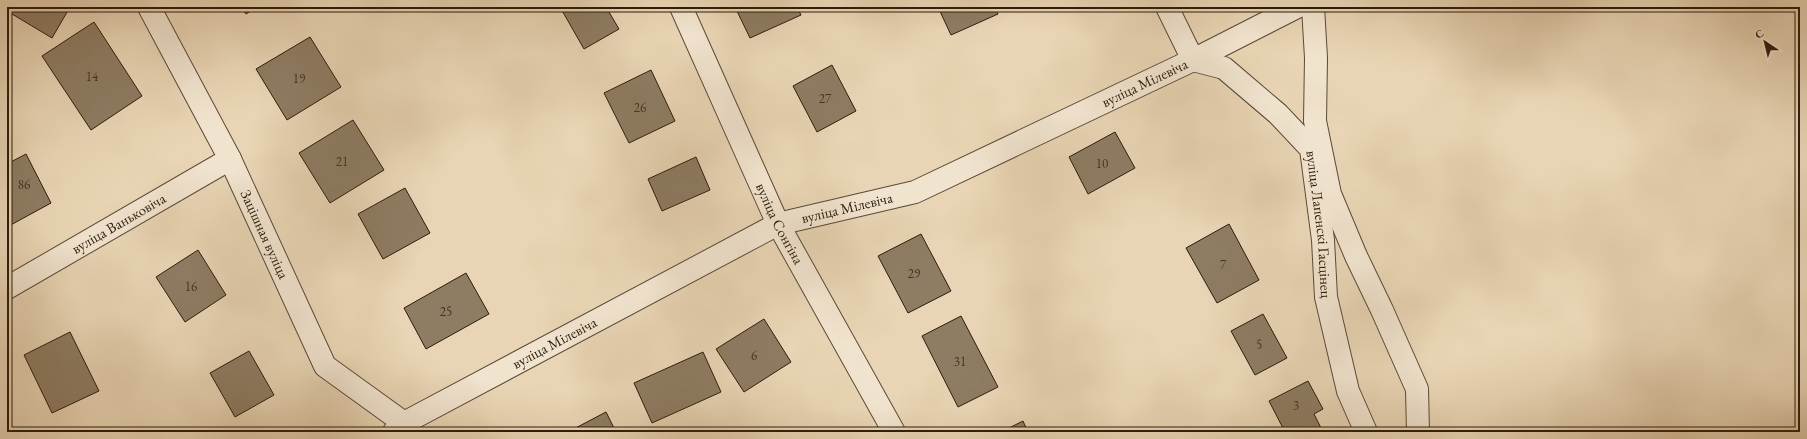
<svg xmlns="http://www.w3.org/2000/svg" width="1807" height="439" font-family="'EB Garamond',serif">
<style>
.building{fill:#8e7c63;stroke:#2b1c0b}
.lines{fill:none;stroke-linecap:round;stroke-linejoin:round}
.minor-casing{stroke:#5a4a36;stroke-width:24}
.minor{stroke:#f1e4cf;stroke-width:22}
.labels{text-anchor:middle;stroke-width:4;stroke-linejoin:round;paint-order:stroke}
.number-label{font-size:13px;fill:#443421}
.street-label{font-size:15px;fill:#2b1c0b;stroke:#f1e4cf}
</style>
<rect width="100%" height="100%" fill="#e9d5b5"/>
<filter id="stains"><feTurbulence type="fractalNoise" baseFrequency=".005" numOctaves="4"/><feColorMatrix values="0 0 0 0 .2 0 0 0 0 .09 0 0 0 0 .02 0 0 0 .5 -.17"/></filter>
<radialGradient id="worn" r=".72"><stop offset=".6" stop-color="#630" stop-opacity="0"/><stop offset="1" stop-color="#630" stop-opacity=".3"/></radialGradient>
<!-- building -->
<g class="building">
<polygon points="7,7 70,7 52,38 7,11"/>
<polygon points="241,7 257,7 246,14"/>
<polygon points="560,7 606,7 619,29 584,49"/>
<polygon points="735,7 797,7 801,15 750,38"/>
<polygon points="938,7 995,7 998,14 951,35"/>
<polygon points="94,22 142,96 91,130 42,56"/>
<polygon points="310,37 341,87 287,120 256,69"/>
<polygon points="832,65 856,111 817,132 793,86"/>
<polygon points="651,70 675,121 629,143 604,93"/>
<polygon points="353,120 384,170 330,203 299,153"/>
<polygon points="1115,132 1135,168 1088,194 1069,157"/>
<polygon points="26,154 51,203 7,227 7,164"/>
<polygon points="696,157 710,190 662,211 648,179"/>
<polygon points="405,188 430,233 383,259 358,214"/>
<polygon points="1229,224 1259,280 1217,303 1186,248"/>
<polygon points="921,234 951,291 908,313 878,256"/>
<polygon points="198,250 226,295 185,322 156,277"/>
<polygon points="466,273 489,314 426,349 404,308"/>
<polygon points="1263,314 1287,358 1255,375 1231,331"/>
<polygon points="961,316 998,387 958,407 922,336"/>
<polygon points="764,319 791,362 744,392 716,349"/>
<polygon points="70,332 99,391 52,413 24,355"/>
<polygon points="249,351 274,395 235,417 210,373"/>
<polygon points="703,352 721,392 652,423 634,383"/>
<polygon points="1308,381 1323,409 1314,414 1323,432 1285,432 1269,401"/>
<polygon points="606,412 616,432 568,432"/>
<polygon points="1023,421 1028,432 1001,432"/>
</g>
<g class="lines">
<!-- minor casing -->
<g class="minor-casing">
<g id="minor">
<path id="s1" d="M 149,7 L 230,159 L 325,366 L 404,423"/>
<path id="s2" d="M 681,7 L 778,224 L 894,432"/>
<path id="s3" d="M 1167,7 L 1193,60 L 1224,68 L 1278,114 L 1311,149 L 1323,240 L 1326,297 L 1348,391 L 1366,432"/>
<polyline points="1313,7 1316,58 1315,121 1330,194 1356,256 1382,310 1417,389 1418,432"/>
<path id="s4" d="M 7,288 L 230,159"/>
<path id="s5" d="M 394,432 L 404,423 L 778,224 L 915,192 L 1193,60 L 1297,7"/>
</g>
</g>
<!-- minor -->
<use href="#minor" class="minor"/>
</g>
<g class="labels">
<!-- number labels -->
<g class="number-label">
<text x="92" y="81">14</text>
<text x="299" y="83">19</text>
<text x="825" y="103">27</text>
<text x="640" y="112">26</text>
<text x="342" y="166">21</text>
<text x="1102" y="168">10</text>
<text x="24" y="189">86</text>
<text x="1223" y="269">7</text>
<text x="914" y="278">29</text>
<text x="191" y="291">16</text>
<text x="446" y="316">25</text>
<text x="1259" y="349">5</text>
<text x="754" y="360">6</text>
<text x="960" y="366">31</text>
<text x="1296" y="410">3</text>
</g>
<!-- street labels -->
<g class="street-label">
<text dy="5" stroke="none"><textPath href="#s5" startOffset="832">вуліца Мілевіча</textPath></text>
<text dy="5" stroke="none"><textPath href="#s5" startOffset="508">вуліца Мілевіча</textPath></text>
<text dy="5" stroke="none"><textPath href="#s4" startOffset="129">вуліца Ваньковіча</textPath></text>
<text dy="5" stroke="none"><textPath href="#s2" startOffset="238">вуліца Сонгіна</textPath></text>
<text dy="5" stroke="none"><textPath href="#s3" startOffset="286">вуліца Лапенскі Гасцінец</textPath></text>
<text dy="5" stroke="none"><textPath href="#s1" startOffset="255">Зацішная вуліца</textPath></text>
<text dy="5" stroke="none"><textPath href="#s5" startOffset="184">вуліца Мілевіча</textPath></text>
</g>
</g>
<!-- margin -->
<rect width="1807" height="439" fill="none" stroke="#e9d5b5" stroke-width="24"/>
<rect x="8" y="8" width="1791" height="423" fill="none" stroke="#2b1c0b" stroke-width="2"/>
<rect x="12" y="12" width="1783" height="415" fill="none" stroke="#2b1c0b"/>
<!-- north arrow -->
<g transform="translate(1765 42) rotate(325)" stroke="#f1e4cf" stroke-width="3" paint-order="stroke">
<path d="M0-3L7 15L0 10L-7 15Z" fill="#2b1c0b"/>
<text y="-6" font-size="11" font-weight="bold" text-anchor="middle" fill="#2b1c0b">С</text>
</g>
<rect width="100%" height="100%" filter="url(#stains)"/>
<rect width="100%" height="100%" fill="url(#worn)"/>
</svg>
